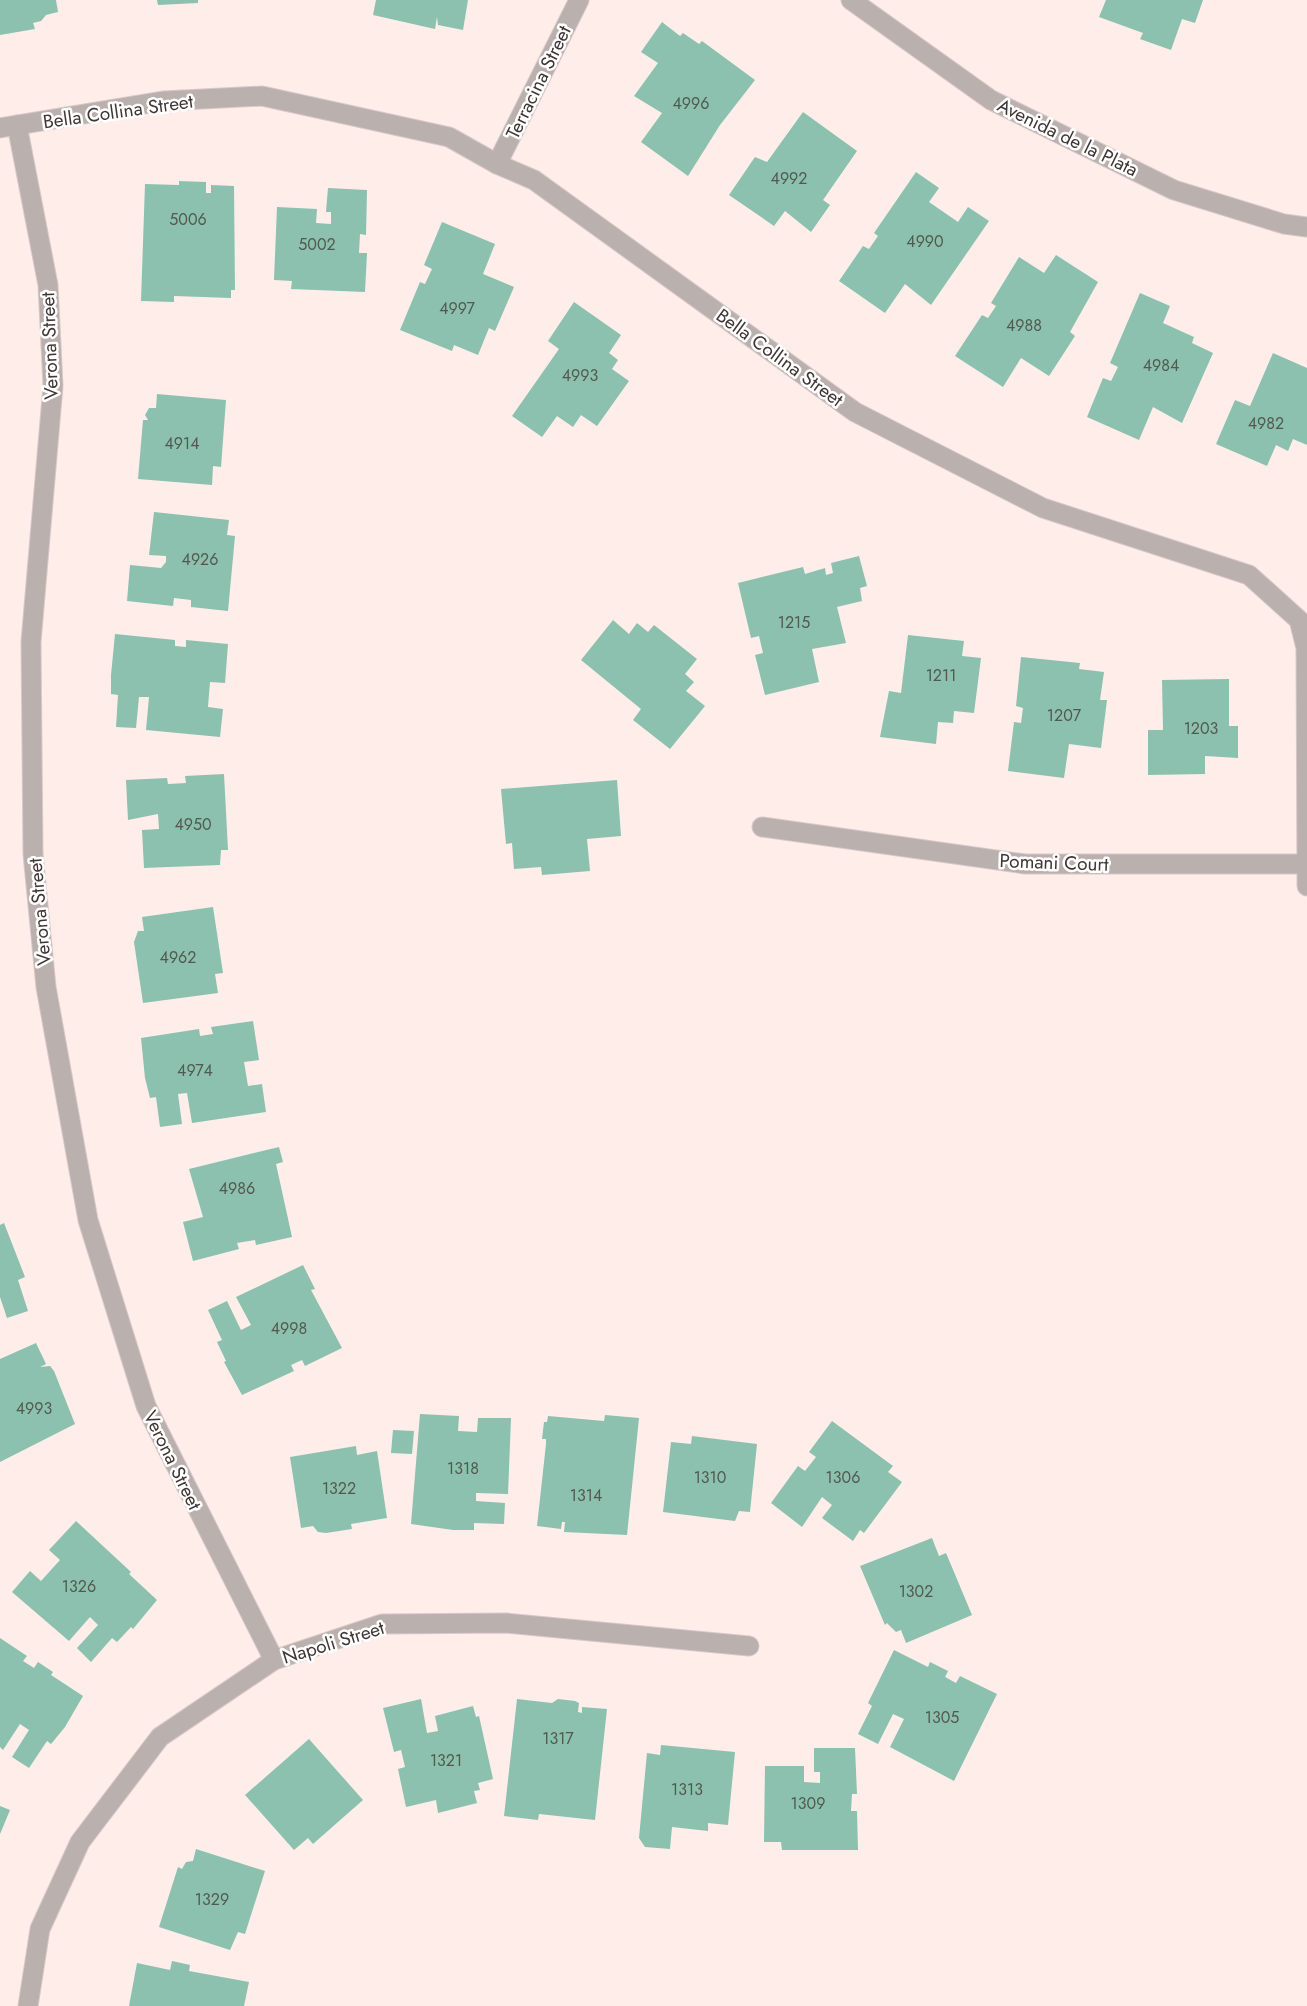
<svg xmlns="http://www.w3.org/2000/svg" width="1307" height="2006" font-family="Jost,sans-serif">
<style>
.building{fill:#8bc1ae}
.lines{fill:none;stroke-linecap:round;stroke-linejoin:round}
.minor-casing{stroke:#d9c8c6;stroke-width:21}
.tertiary-casing{stroke:#d9c8c6;stroke-width:21}
.minor{stroke:#bab0ae;stroke-width:19}
.tertiary{stroke:#bab0ae;stroke-width:19}
.labels{text-anchor:middle;stroke-width:5;stroke-linejoin:round;paint-order:stroke}
.number-label{font-size:16px;fill:#525953}
.street-label{font-size:19px;fill:#3f3635;stroke:#fff}
</style>
<rect width="100%" height="100%" fill="#ffedea"/>
<!-- building -->
<g class="building">
<polygon points="0,0 56,0 58,12 46,15 41,21 33,23 35,29 0,35"/>
<polygon points="157,0 198,0 198,3 158,5"/>
<polygon points="376,0 468,0 463,30 438,25 437,17 435,29 373,15"/>
<polygon points="1106,0 1203,0 1195,23 1182,19 1171,50 1140,39 1143,33 1099,17"/>
<polygon points="662,22 680,36 683,33 699,44 702,41 755,80 720,125 688,176 641,142 662,113 634,96 658,63 641,52"/>
<polygon points="803,112 857,151 823,200 830,205 811,232 785,211 774,226 729,195 755,157 767,162"/>
<polygon points="916,172 939,188 929,202 958,222 968,207 989,221 931,305 905,284 885,313 839,281 863,246 869,249 878,236 874,233"/>
<polygon points="179,181 206,182 206,193 211,193 211,185 234,186 235,290 231,290 231,298 174,296 174,302 141,301 145,184 179,185"/>
<polygon points="328,188 367,190 366,235 360,234 359,253 367,253 365,292 291,289 292,281 274,280 277,207 317,209 316,223 331,224 331,212 326,212"/>
<polygon points="442,222 495,244 483,274 514,287 495,331 489,328 478,355 454,345 452,351 400,330 420,282 425,284 432,269 424,265"/>
<polygon points="1056,255 1098,282 1070,332 1075,336 1049,376 1021,358 1003,387 955,356 982,315 988,318 996,306 991,303 1019,257 1044,273"/>
<polygon points="1140,293 1170,306 1163,323 1194,337 1192,343 1213,353 1182,423 1153,407 1139,440 1087,417 1103,378 1111,381 1118,367 1110,363"/>
<polygon points="574,302 621,335 609,353 618,360 612,369 629,381 597,426 581,415 573,427 557,416 542,437 512,416 559,349 548,341"/>
<polygon points="1273,353 1307,368 1307,445 1293,439 1288,451 1276,445 1267,466 1216,444 1235,400 1250,406"/>
<polygon points="157,394 226,400 221,467 213,466 212,485 138,479 143,420 148,420 145,415 149,408 156,408"/>
<polygon points="154,512 229,520 227,535 235,536 228,611 191,607 191,600 174,598 173,606 127,601 130,565 161,568 166,562 166,556 149,555"/>
<polygon points="859,556 867,586 860,588 862,601 837,607 846,643 812,649 819,682 765,695 755,655 763,653 759,636 751,638 738,583 803,567 805,574 825,568 826,575 833,573 831,563"/>
<polygon points="613,620 629,634 637,623 648,632 654,625 697,659 685,674 694,682 686,691 705,706 670,749 633,720 641,709 581,660"/>
<polygon points="115,634 175,640 175,646 186,647 186,640 228,644 225,683 210,682 208,707 223,709 220,737 146,730 149,697 139,697 136,728 116,727 118,695 111,694 111,675"/>
<polygon points="908,635 964,641 962,656 981,658 974,713 954,711 953,723 938,722 936,744 880,737 889,691 901,693"/>
<polygon points="1021,657 1080,663 1079,669 1104,672 1100,700 1107,700 1101,748 1069,744 1064,778 1008,771 1014,722 1021,723 1023,708 1016,706"/>
<polygon points="1229,679 1229,726 1238,726 1238,758 1205,756 1205,774 1148,775 1148,730 1163,730 1162,680"/>
<polygon points="224,774 228,850 221,850 220,865 144,868 142,830 159,829 158,814 128,820 126,780 167,778 168,784 186,783 185,776"/>
<polygon points="617,780 621,836 587,839 590,871 542,875 541,867 514,869 512,843 506,844 501,789"/>
<polygon points="213,907 223,973 215,974 218,993 143,1003 134,942 138,931 144,931 142,917"/>
<polygon points="253,1021 259,1060 244,1062 248,1086 262,1084 266,1112 192,1123 187,1093 178,1094 182,1124 160,1127 156,1097 150,1098 145,1078 141,1038 199,1029 200,1036 213,1034 211,1027"/>
<polygon points="279,1147 283,1162 276,1164 292,1237 256,1245 255,1240 237,1243 239,1249 193,1261 183,1222 203,1217 189,1169"/>
<polygon points="4,1223 25,1277 18,1280 28,1311 7,1318 0,1297 0,1225"/>
<polygon points="303,1265 315,1289 311,1290 342,1348 305,1366 302,1360 291,1365 294,1371 242,1395 224,1362 226,1361 217,1342 222,1340 208,1310 227,1301 241,1330 251,1325 236,1297"/>
<polygon points="36,1343 46,1364 40,1367 50,1366 54,1371 75,1424 0,1462 0,1359"/>
<polygon points="420,1414 459,1416 458,1431 477,1432 478,1418 511,1418 508,1494 476,1493 476,1501 505,1503 504,1524 474,1523 474,1530 453,1530 411,1524"/>
<polygon points="605,1415 639,1418 627,1535 564,1532 565,1522 562,1522 561,1529 537,1526 546,1444 546,1439 542,1439 544,1422 547,1422 548,1416 604,1421"/>
<polygon points="832,1421 893,1466 888,1472 902,1482 864,1533 860,1530 853,1541 822,1518 832,1505 822,1497 802,1527 771,1503 798,1466 805,1471 816,1457 809,1452"/>
<polygon points="393,1430 414,1431 412,1454 391,1453"/>
<polygon points="692,1436 757,1444 750,1512 739,1511 735,1521 663,1512 671,1442 691,1444"/>
<polygon points="356,1446 357,1455 377,1451 387,1518 351,1524 352,1529 326,1533 318,1532 313,1526 301,1528 290,1457"/>
<polygon points="76,1521 131,1572 129,1574 157,1600 133,1629 131,1627 117,1642 112,1638 91,1662 77,1648 98,1625 90,1617 69,1641 12,1592 30,1571 41,1581 60,1560 49,1550"/>
<polygon points="932,1538 939,1556 946,1553 972,1615 906,1643 901,1630 896,1632 887,1623 885,1625 860,1566"/>
<polygon points="0,1638 27,1656 23,1661 34,1668 38,1662 53,1672 51,1675 83,1696 65,1727 51,1744 47,1741 29,1768 12,1757 29,1730 20,1724 3,1750 0,1747"/>
<polygon points="894,1650 928,1667 930,1662 948,1671 945,1677 956,1683 960,1676 997,1694 954,1781 890,1747 904,1719 893,1714 878,1744 858,1734 872,1706 868,1703"/>
<polygon points="421,1699 427,1733 438,1731 435,1716 473,1706 476,1717 479,1716 493,1779 478,1783 480,1790 474,1791 477,1803 438,1813 436,1800 406,1807 398,1769 405,1767 401,1750 394,1752 383,1708"/>
<polygon points="517,1699 552,1703 558,1699 575,1701 579,1703 578,1712 582,1713 582,1707 607,1709 595,1820 539,1814 538,1820 504,1816"/>
<polygon points="309,1739 363,1800 313,1844 308,1838 294,1850 245,1795"/>
<polygon points="661,1745 735,1752 728,1825 708,1823 708,1831 672,1827 670,1849 645,1847 639,1838 647,1753 660,1755"/>
<polygon points="814,1748 855,1748 857,1794 852,1794 851,1811 857,1811 858,1850 782,1850 781,1842 764,1842 765,1766 804,1766 804,1782 820,1783 820,1772 814,1772"/>
<polygon points="0,1806 10,1810 0,1834"/>
<polygon points="196,1849 265,1871 245,1934 238,1932 230,1950 159,1927 178,1867 182,1869 186,1862 193,1861"/>
<polygon points="172,1961 190,1965 189,1971 249,1982 244,2006 129,2006 137,1963 170,1970"/>
</g>
<g class="lines">
<!-- minor casing -->
<g class="minor-casing">
<g id="minor">
<polyline points="17,125 48,285 53,386 31,642 33,854 46,987 88,1220 146,1406 274,1660"/>
<polyline points="0,128 163,101 262,96 449,137 497,164 534,180 855,412 1043,508 1249,575 1299,620 1306,648 1307,886"/>
<polyline points="497,164 579,0"/>
<polyline points="762,827 1025,864 1306,864"/>
<polyline points="28,2006 40,1929 80,1842 160,1737 274,1660 382,1624 506,1623 749,1646"/>
</g>
</g>
<!-- tertiary casing -->
<g class="tertiary-casing">
<polyline id="tertiary" points="851,0 991,100 1174,190 1284,224 1307,227"/>
</g>
<!-- minor -->
<use href="#minor" class="minor"/>
<!-- tertiary -->
<use href="#tertiary" class="tertiary"/>
</g>
<g class="labels">
<!-- number labels -->
<g class="number-label">
<text x="691" y="109">4996</text>
<text x="789" y="184">4992</text>
<text x="188" y="225">5006</text>
<text x="925" y="247">4990</text>
<text x="317" y="250">5002</text>
<text x="457" y="314">4997</text>
<text x="1024" y="331">4988</text>
<text x="1161" y="371">4984</text>
<text x="580" y="381">4993</text>
<text x="1266" y="429">4982</text>
<text x="182" y="449">4914</text>
<text x="200" y="565">4926</text>
<text x="794" y="628">1215</text>
<text x="941" y="681">1211</text>
<text x="1064" y="721">1207</text>
<text x="1201" y="734">1203</text>
<text x="193" y="830">4950</text>
<text x="178" y="963">4962</text>
<text x="195" y="1076">4974</text>
<text x="237" y="1194">4986</text>
<text x="289" y="1334">4998</text>
<text x="34" y="1414">4993</text>
<text x="463" y="1474">1318</text>
<text x="710" y="1483">1310</text>
<text x="843" y="1483">1306</text>
<text x="339" y="1494">1322</text>
<text x="586" y="1501">1314</text>
<text x="79" y="1592">1326</text>
<text x="916" y="1597">1302</text>
<text x="942" y="1723">1305</text>
<text x="558" y="1744">1317</text>
<text x="446" y="1766">1321</text>
<text x="687" y="1795">1313</text>
<text x="808" y="1809">1309</text>
<text x="212" y="1905">1329</text>
</g>
<!-- street labels -->
<g class="street-label">
<text transform="translate(538 82) rotate(-64)" y="7">Terracina Street</text>
<text transform="translate(118 111) rotate(-8)" y="7">Bella Collina Street</text>
<text transform="translate(1068 137) rotate(26)" y="7">Avenida de la Plata</text>
<text transform="translate(49 346) rotate(-92)" y="7">Verona Street</text>
<text transform="translate(780 357) rotate(36)" y="7">Bella Collina Street</text>
<text transform="translate(1054 862) rotate(2)" y="7">Pomani Court</text>
<text transform="translate(39 912) rotate(-95)" y="7">Verona Street</text>
<text transform="translate(173 1460) rotate(64)" y="7">Verona Street</text>
<text transform="translate(333 1642) rotate(-17)" y="7">Napoli Street</text>
</g>
</g>
</svg>
